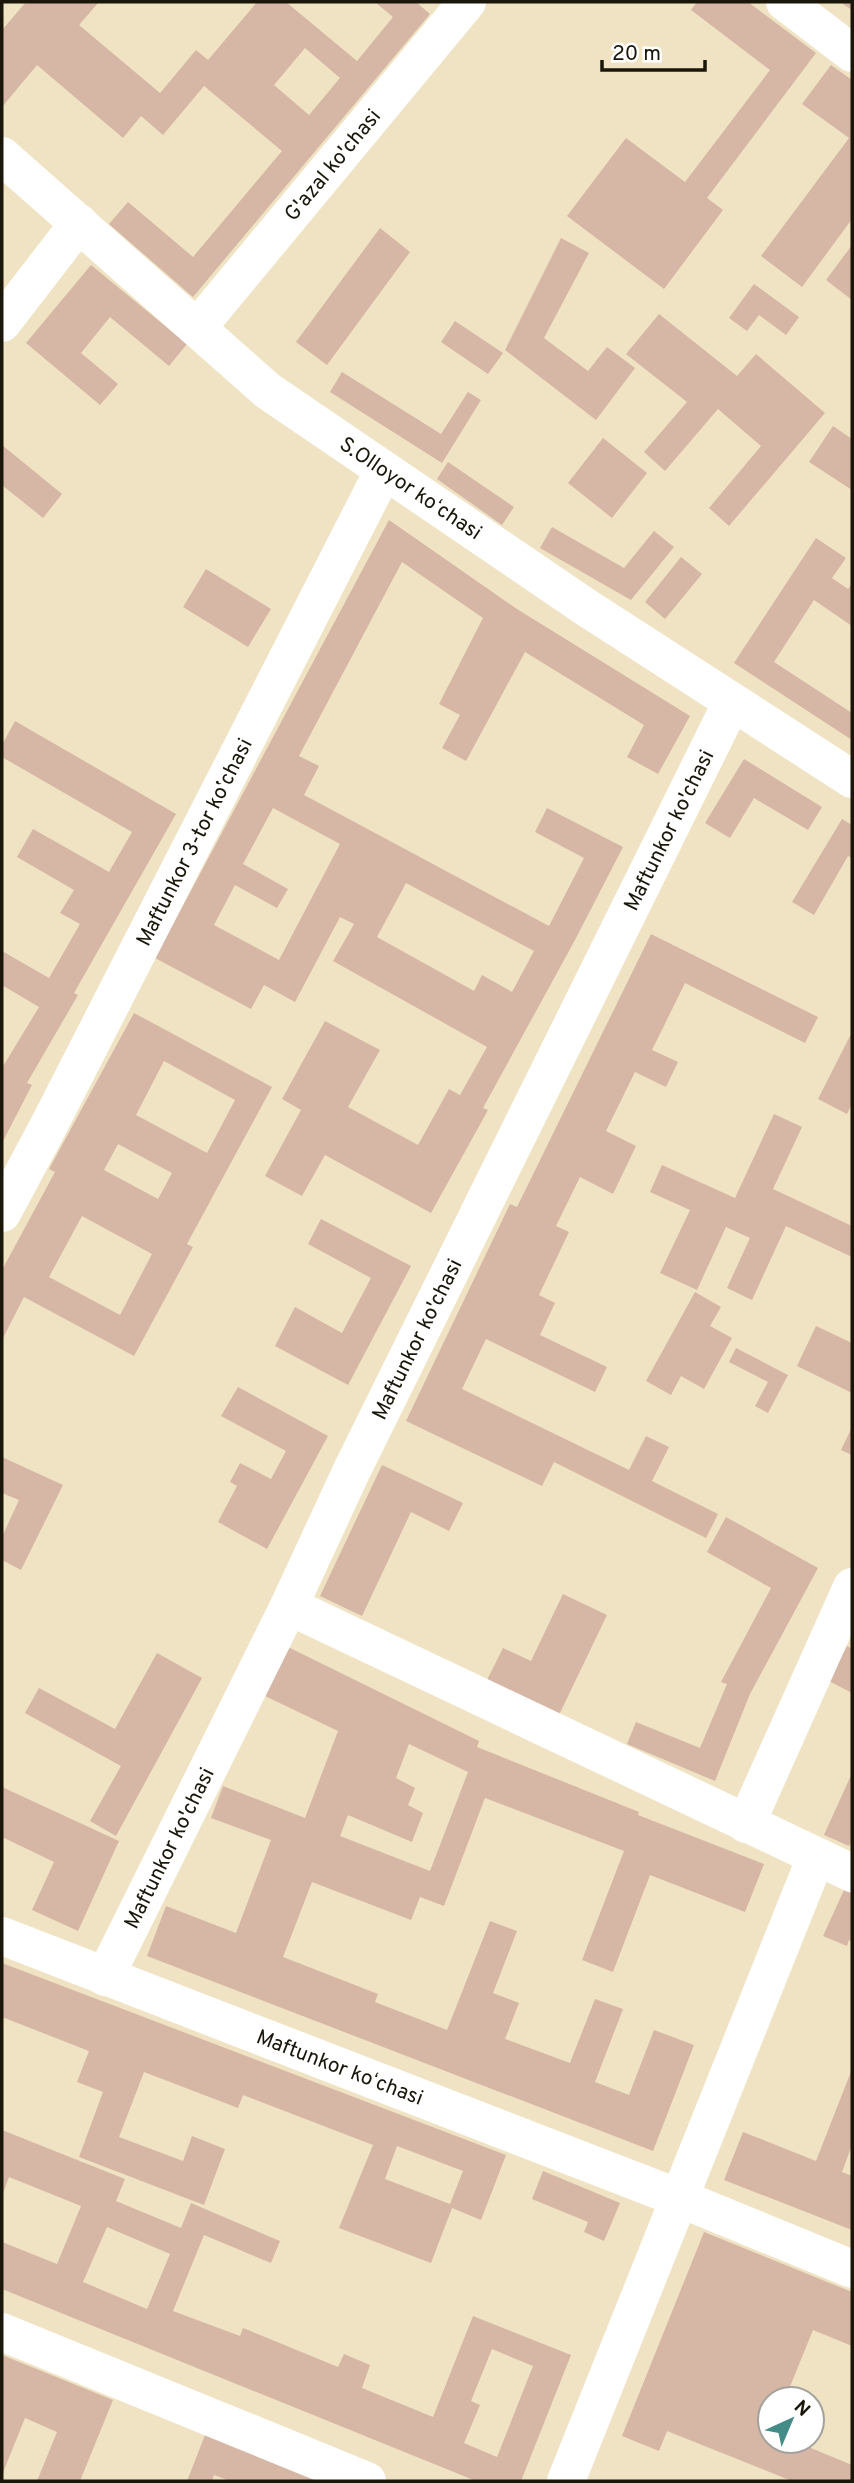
<svg xmlns="http://www.w3.org/2000/svg" width="854" height="2483" font-family="Overpass,sans-serif">
<style>
.building{fill:#d6b6a5;fill-rule:evenodd}
.lines{fill:none;stroke-linecap:round;stroke-linejoin:round}
.minor{stroke:#fff;stroke-width:38}
.labels{text-anchor:middle;stroke-width:7;stroke-linejoin:round;paint-order:stroke}
.street-label{font-size:21px;fill:#1a160a;stroke:#fff}
</style>
<rect width="100%" height="100%" fill="#f0e3c3"/>
<!-- building -->
<g class="building">
<path d="M 26,2 L 99,2 L 79,25 L 160,93 L 196,50 L 208,60 L 257,2 L 286,2 L 357,61 L 393,17 L 375,2 L 416,2 L 430,14 L 193,297 L 109,224 L 128,202 L 193,257 L 282,151 L 204,86 L 163,135 L 141,116 L 123,138 L 37,65 L 2,107 L 2,30 ZM 305,48 L 340,78 L 309,115 L 274,85 Z"/>
<polygon points="697,2 748,2 816,53 707,198 723,210 664,289 567,216 626,138 685,182 770,70 691,10"/>
<polygon points="840,2 852,2 852,10"/>
<polygon points="831,65 852,80 852,219 802,287 761,256 849,138 802,104"/>
<polygon points="380,228 410,252 327,365 296,342"/>
<polygon points="561,238 589,253 544,338 588,371 607,347 635,368 596,420 505,350"/>
<polygon points="852,245 852,300 826,280"/>
<polygon points="91,265 187,344 169,366 110,317 81,353 118,384 100,405 26,343"/>
<polygon points="754,284 799,317 786,335 759,315 747,331 729,318"/>
<polygon points="659,314 737,376 756,354 825,413 729,526 709,508 761,446 718,409 665,471 644,452 687,402 626,354"/>
<polygon points="455,321 503,353 488,374 441,342"/>
<polygon points="342,372 441,434 468,392 481,400 442,463 330,392"/>
<polygon points="833,426 852,439 852,490 809,462"/>
<polygon points="603,438 647,473 612,518 568,483"/>
<polygon points="2,445 62,494 43,518 2,485"/>
<polygon points="448,462 514,507 502,525 437,479"/>
<path d="M 389,520 L 517,609 L 690,716 L 658,774 L 627,757 L 644,725 L 525,652 L 466,761 L 442,748 L 460,715 L 439,704 L 483,618 L 402,562 L 299,756 L 319,766 L 304,795 L 549,926 L 584,858 L 535,832 L 547,808 L 623,847 L 575,940 L 483,1108 L 488,1110 L 431,1213 L 325,1155 L 302,1196 L 265,1176 L 301,1110 L 282,1099 L 325,1021 L 380,1050 L 348,1107 L 418,1145 L 449,1089 L 460,1095 L 487,1047 L 333,961 L 354,924 L 340,917 L 295,1002 L 264,985 L 251,1009 L 155,958 ZM 273,808 L 340,844 L 279,960 L 214,925 L 235,885 L 277,908 L 288,889 L 243,864 ZM 406,883 L 534,951 L 512,992 L 482,975 L 474,991 L 377,937 Z"/>
<polygon points="552,527 624,568 654,531 674,547 631,600 540,548"/>
<polygon points="816,538 846,558 832,578 848,589 852,583 852,626 814,600 774,662 852,713 852,740 734,663"/>
<polygon points="681,557 702,574 665,619 645,602"/>
<polygon points="206,569 271,609 248,647 183,607"/>
<polygon points="15,721 176,814 74,993 78,995 27,1083 32,1085 2,1143 2,1068 39,1007 2,985 2,951 49,978 80,924 60,913 74,890 17,857 33,829 109,872 132,832 2,757 2,745"/>
<polygon points="744,759 822,807 808,830 754,798 730,838 705,823"/>
<polygon points="842,819 852,825 852,858 848,856 814,915 792,902"/>
<polygon points="651,934 818,1017 805,1043 685,983 652,1050 678,1062 666,1087 635,1072 606,1131 636,1146 613,1194 580,1177 556,1226 569,1232 539,1295 555,1303 540,1335 607,1367 595,1392 486,1339 462,1389 629,1470 646,1436 669,1447 652,1481 718,1514 706,1538 554,1462 542,1486 406,1421 510,1204 517,1207"/>
<path d="M 134,1013 L 272,1087 L 187,1244 L 193,1247 L 134,1356 L 24,1297 L 2,1340 L 2,1270 L 55,1172 L 49,1169 ZM 164,1061 L 235,1100 L 207,1153 L 136,1115 ZM 118,1144 L 172,1173 L 158,1199 L 104,1170 ZM 82,1216 L 152,1254 L 120,1315 L 49,1277 Z"/>
<polygon points="852,1032 852,1104 847,1114 818,1099"/>
<polygon points="774,1114 802,1127 773,1189 852,1226 852,1257 786,1226 752,1300 727,1288 750,1238 726,1227 697,1290 660,1273 690,1210 650,1192 662,1165 735,1198"/>
<polygon points="321,1219 411,1266 348,1385 275,1346 295,1307 342,1333 371,1278 308,1244"/>
<polygon points="695,1292 721,1307 710,1326 732,1338 704,1389 681,1376 671,1395 646,1381"/>
<polygon points="816,1326 852,1343 852,1393 797,1366"/>
<polygon points="736,1348 788,1375 768,1413 755,1406 768,1382 729,1362"/>
<polygon points="238,1387 328,1436 267,1549 218,1522 237,1486 230,1482 240,1463 271,1479 286,1451 221,1416"/>
<polygon points="852,1427 852,1455 841,1450"/>
<polygon points="2,1457 63,1485 21,1570 2,1560 2,1537 19,1500 2,1493"/>
<polygon points="382,1465 463,1503 449,1531 411,1512 362,1616 320,1596"/>
<polygon points="726,1517 818,1568 750,1694 715,1781 627,1744 636,1722 700,1748 727,1684 721,1682 771,1588 707,1552"/>
<polygon points="563,1594 607,1615 559,1715 487,1680 503,1648 531,1661"/>
<polygon points="847,1646 852,1649 852,1693 829,1681"/>
<path d="M 288,1647 L 479,1741 L 477,1747 L 639,1812 L 638,1815 L 764,1864 L 745,1912 L 650,1875 L 613,1972 L 582,1960 L 624,1851 L 485,1798 L 444,1906 L 420,1897 L 411,1920 L 312,1882 L 283,1957 L 378,1994 L 375,2002 L 447,2030 L 490,1921 L 517,1931 L 493,1993 L 519,2003 L 505,2039 L 570,2063 L 595,1999 L 623,2009 L 595,2082 L 629,2095 L 654,2030 L 694,2045 L 653,2151 L 147,1956 L 166,1906 L 236,1933 L 271,1840 L 211,1818 L 223,1786 L 305,1818 L 338,1731 L 265,1696 ZM 409,1744 L 468,1772 L 430,1871 L 340,1836 L 348,1815 L 412,1842 L 423,1813 L 408,1805 L 415,1788 L 396,1778 Z"/>
<polygon points="157,1653 202,1678 116,1836 90,1821 121,1766 25,1713 39,1688 115,1729"/>
<polygon points="852,1773 852,1840 849,1846 824,1835"/>
<polygon points="2,1787 119,1841 78,1931 32,1910 54,1862 2,1837"/>
<polygon points="844,1890 852,1894 852,1942 849,1940 847,1946 823,1936"/>
<path d="M 2,1963 L 506,2155 L 481,2220 L 452,2208 L 431,2263 L 339,2228 L 373,2145 L 243,2095 L 238,2108 L 144,2072 L 119,2137 L 183,2161 L 192,2136 L 225,2149 L 204,2205 L 79,2157 L 103,2092 L 77,2082 L 89,2051 L 2,2017 ZM 397,2146 L 463,2171 L 450,2204 L 385,2179 Z"/>
<polygon points="852,2069 852,2145 842,2172 852,2176 852,2230 724,2180 743,2132 816,2161"/>
<path d="M 2,2130 L 125,2179 L 116,2201 L 181,2228 L 191,2203 L 280,2241 L 271,2263 L 204,2235 L 173,2311 L 240,2336 L 243,2328 L 338,2367 L 344,2354 L 370,2365 L 362,2388 L 433,2417 L 473,2316 L 571,2355 L 521,2481 L 476,2481 L 2,2289 L 2,2242 L 57,2264 L 81,2206 L 9,2177 L 2,2196 ZM 107,2227 L 170,2254 L 147,2309 L 83,2282 ZM 492,2349 L 533,2366 L 497,2457 L 464,2443 L 480,2405 L 471,2401 Z"/>
<polygon points="543,2171 620,2203 604,2241 584,2232 588,2222 532,2199"/>
<polygon points="704,2232 852,2292 852,2346 813,2330 785,2399 770,2399 770,2441 794,2441 852,2465 852,2481 792,2481 667,2431 659,2451 622,2436"/>
<polygon points="2,2355 113,2400 80,2481 37,2481 57,2432 25,2418 2,2475"/>
<polygon points="205,2435 323,2481 230,2481 214,2475 212,2481 187,2481"/>
</g>
<g class="lines">
<!-- minor -->
<g class="minor">
<polyline points="785,2 852,53"/>
<polyline points="2,156 268,391 587,608 852,779"/>
<polyline points="2,323 79,223"/>
<path id="s1" d="M 197,328 L 467,2"/>
<polyline points="2,1213 48,1127 384,470"/>
<polyline points="289,1606 852,1873"/>
<polyline points="746,1824 852,1587"/>
<polyline points="2,1936 679,2198 852,2269"/>
<path id="s2" d="M 105,1977 L 289,1606 L 352,1470 L 732,702"/>
<polyline points="2,2332 367,2481"/>
<polyline points="566,2481 816,1857"/>
</g>
</g>
<g class="labels">
<!-- street labels -->
<g class="street-label">
<text dy="7" stroke="none"><textPath href="#s1" startOffset="212">G'azal ko'chasi</textPath></text>
<text transform="translate(411 488) rotate(34)" y="7">S.Olloyor koʻchasi</text>
<text dy="7" stroke="none"><textPath href="#s2" startOffset="1278">Maftunkor ko'chasi</textPath></text>
<text transform="translate(194 842) rotate(-63)" y="7">Maftunkor 3-tor koʼchasi</text>
<text dy="7" stroke="none"><textPath href="#s2" startOffset="710">Maftunkor ko'chasi</textPath></text>
<text dy="7" stroke="none"><textPath href="#s2" startOffset="144">Maftunkor ko'chasi</textPath></text>
<text transform="translate(340 2067) rotate(21)" y="7">Maftunkor koʻchasi</text>
</g>
</g>
<!-- border -->
<rect width="854" height="2483" fill="none" stroke="#1a160a" stroke-width="7"/>
<!-- north arrow -->
<g transform="translate(791 2420) rotate(44)"><circle r="33" fill="#ffffff" stroke="#a3a29d" stroke-width="2"/>
<path d="M0-5L12 26L0 18L-12 26Z" fill="#458c88"/>
<text y="-10" font-size="19" font-weight="bold" text-anchor="middle" fill="#1a160a">N</text>
</g>
<!-- scale -->
<path d="M602 60v10h103v-10" fill="none" stroke="#1a160a" stroke-width="3.5"/>
<text x="612" y="60" font-size="21" fill="#1a160a" stroke="#ffffff" stroke-width="5" paint-order="stroke">20 m</text>
</svg>
